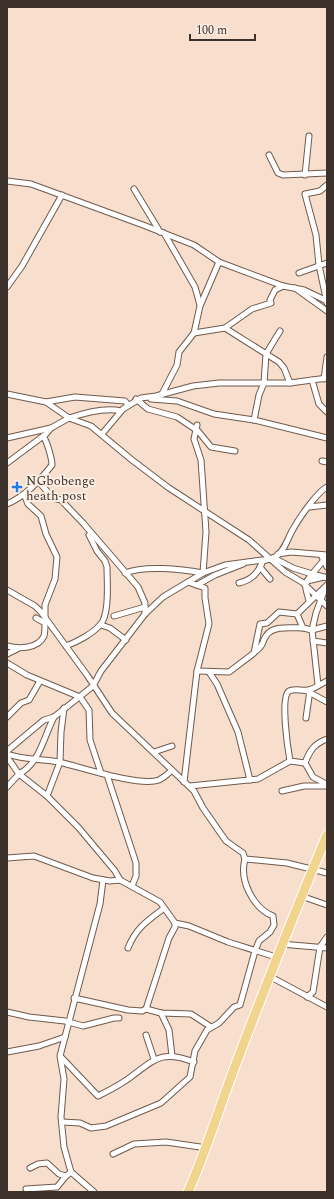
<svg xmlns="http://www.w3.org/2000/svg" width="334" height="1199" font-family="Spectral,serif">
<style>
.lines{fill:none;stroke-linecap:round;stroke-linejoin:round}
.street-casing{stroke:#705a4c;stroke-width:7}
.highway-casing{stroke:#fff;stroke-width:11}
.street{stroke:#fff;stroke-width:5}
.highway{stroke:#f1d48e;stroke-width:9}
.poi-dot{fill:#227ce6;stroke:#fdede3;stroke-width:1.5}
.labels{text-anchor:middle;stroke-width:4;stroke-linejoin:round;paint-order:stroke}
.poi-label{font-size:13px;fill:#3c322b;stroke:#fdede3;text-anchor:start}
</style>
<rect width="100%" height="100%" fill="#f7decd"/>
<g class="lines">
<!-- street casing -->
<g class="street-casing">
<g id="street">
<polyline points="269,155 278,173 283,175 327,173"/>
<polyline points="305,175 309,136"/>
<polyline points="7,181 31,184 143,225 194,245 219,262 283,286 304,290 327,301"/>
<polyline points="134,189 160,232"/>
<polyline points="164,233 195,287 200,305"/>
<polyline points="299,273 327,263"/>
<polyline points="7,287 22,266 62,195"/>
<polyline points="295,288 327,311"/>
<polyline points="327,303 319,265 316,235 305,194 320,191 327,185"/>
<polyline points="225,328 279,362 284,368 290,383"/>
<polyline points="194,333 225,328 252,309 271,303 270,300 275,290 283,286"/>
<polyline points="324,379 327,357"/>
<polyline points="312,380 319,404 327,412"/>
<polyline points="7,394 46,402 75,397 125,401 128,405"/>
<polyline points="162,394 177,365 179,352 194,333 200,306 219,262"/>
<polyline points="136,399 148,409 177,417 198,431 211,447 235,451"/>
<polyline points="151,399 177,401 214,414 254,420 327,438"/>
<path d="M 46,402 L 69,418 C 84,413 106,407 121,411"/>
<polyline points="254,420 259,395 264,383 266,354 280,331"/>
<polyline points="197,425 194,439 201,460 206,532 203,573"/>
<polyline points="102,434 123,409 141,398 156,396 193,386 219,383 290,383 327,378"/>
<polyline points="7,438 51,428"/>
<polyline points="322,461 327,462"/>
<polyline points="7,463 46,434 51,428 69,418 91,426 132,460 169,488 249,540 285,572 302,582 327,606"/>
<polyline points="39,482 53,498 61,500 83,523 138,587 145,603 145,614"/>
<polyline points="24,494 28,504 41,516 46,534 57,557 55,579 45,605 45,617"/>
<path d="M 7,504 C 26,496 40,480 52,465 C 52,459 47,441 43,436"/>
<polyline points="309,507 327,505"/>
<polyline points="278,554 291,552 327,555"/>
<polyline points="322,557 327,567"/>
<polyline points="274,558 293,568 312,574 324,560 327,558"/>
<polyline points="260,567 270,579"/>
<path d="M 125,573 C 145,565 181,569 203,573"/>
<polyline points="307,581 324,577 327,578"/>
<path d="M 239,583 C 252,580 258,573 263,561 C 266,560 271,559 275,557 C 284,552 287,540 292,531 C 298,520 316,493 327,487"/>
<polyline points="197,585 215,575 243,564"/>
<polyline points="325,589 316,613 312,630 327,626"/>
<polyline points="7,590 35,606 41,612 87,675 112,713 194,791 203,808 226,841 243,853 245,859 287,863 327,873"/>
<path d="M 309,601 C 306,587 302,586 312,574 L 324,577"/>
<polyline points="297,614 303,628 312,630 318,685"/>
<polyline points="114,616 145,607"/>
<polyline points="101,625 110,628 126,640"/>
<polyline points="313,641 327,643"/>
<path d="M 7,646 C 19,649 38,649 44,636 C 45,632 45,627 45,623 L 36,618"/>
<path d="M 66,646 C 77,642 92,634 100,625 C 110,615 107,581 107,567 L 105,561 L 97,551 L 89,535"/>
<path d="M 256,651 C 265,644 261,643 266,636 C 272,625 293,628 303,628"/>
<polyline points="7,654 17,649"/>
<polyline points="7,663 27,675 80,697 89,710 90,740 101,773"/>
<polyline points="197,671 229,672 254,653 260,624 267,623 279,612 297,614 327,585"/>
<polyline points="209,672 217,684 238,732 250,780"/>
<polyline points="307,691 327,702"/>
<polyline points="7,717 21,703 29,700 40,681"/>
<path d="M 54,717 C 44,736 40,763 19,774 L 47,796 L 78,827 L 115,871 L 120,880"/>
<polyline points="306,718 310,690"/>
<polyline points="7,751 44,720 54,717 93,686 101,671 145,614 163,597 203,573 225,565 270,559"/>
<polyline points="154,752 172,746"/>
<path d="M 7,754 C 24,760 41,759 59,762 C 81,767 139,787 159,780 C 163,778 168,774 171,771"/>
<polyline points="7,757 19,774 7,787"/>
<path d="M 290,761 C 288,750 280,697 289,691 C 294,688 302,691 308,690 C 315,689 320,684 327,681"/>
<path d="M 305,763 C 310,750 314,744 327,739"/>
<polyline points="305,763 313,777 326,784"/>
<polyline points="107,775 136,863 136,876 132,886"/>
<polyline points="184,782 197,671 209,624 205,598 205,588 188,582"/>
<polyline points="190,786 258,779 290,761 305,763"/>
<polyline points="282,791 304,786 327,786"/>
<polyline points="47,796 60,762 61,732 64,708"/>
<polyline points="7,858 34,856 93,878 110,881 120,880 160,902 175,923 189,926 228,942 276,957"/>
<polyline points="301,896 327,905"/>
<polyline points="281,944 327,948"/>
<path d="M 128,948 C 136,928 147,921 163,909"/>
<polyline points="269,976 327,1007"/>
<polyline points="307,997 313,992 320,947 327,937"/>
<polyline points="74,998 128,1010 142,1011 146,1009 161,1013 191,1014 211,1027"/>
<polyline points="146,1009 169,938 175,927 175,923"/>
<polyline points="7,1012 29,1017 65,1021 83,1026 114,1018 119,1018"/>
<polyline points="161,1013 169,1030 172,1056"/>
<polyline points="146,1035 154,1059"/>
<polyline points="7,1052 39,1046 65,1037"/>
<path d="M 61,1057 L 98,1096 C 110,1090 122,1084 132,1076 C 156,1058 163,1050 194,1062"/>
<path d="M 62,1122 L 80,1123 L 91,1128 L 106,1126 L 161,1103 L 190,1077 L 195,1051 L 207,1030 L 219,1023 L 234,1007 L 240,1005 L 255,951 L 259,941 L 270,932 L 274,925 L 273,916 C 253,908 239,880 245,859"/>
<polyline points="113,1154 134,1144 166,1142 207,1148"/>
<polyline points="30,1168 38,1164 47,1163 59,1174 66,1176 71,1172"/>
<polyline points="26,1189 57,1187 66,1176"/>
<polyline points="94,1192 71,1172 64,1147 61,1117 64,1079 60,1056 100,904 103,880"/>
</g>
</g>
<!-- highway casing -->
<g class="highway-casing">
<path id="highway" d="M 188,1192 C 207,1149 220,1105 237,1061 C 266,985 296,909 327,835"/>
</g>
<!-- street -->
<use href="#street" class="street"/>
<!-- highway -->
<use href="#highway" class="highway"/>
</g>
<!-- markers -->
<path class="poi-dot" d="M15 481h4v4h4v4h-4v4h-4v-4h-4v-4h4z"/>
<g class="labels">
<!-- poi labels -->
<g class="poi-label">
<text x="26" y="485">NGbobenge<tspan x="26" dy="15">heath post</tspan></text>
</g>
</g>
<!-- border -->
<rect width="334" height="1199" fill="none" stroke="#3c322b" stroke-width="16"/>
<!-- scale -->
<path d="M190 34v6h65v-6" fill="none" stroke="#3c322b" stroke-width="2"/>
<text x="196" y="34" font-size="12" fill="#3c322b" stroke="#fdede3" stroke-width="3" paint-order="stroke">100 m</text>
</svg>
